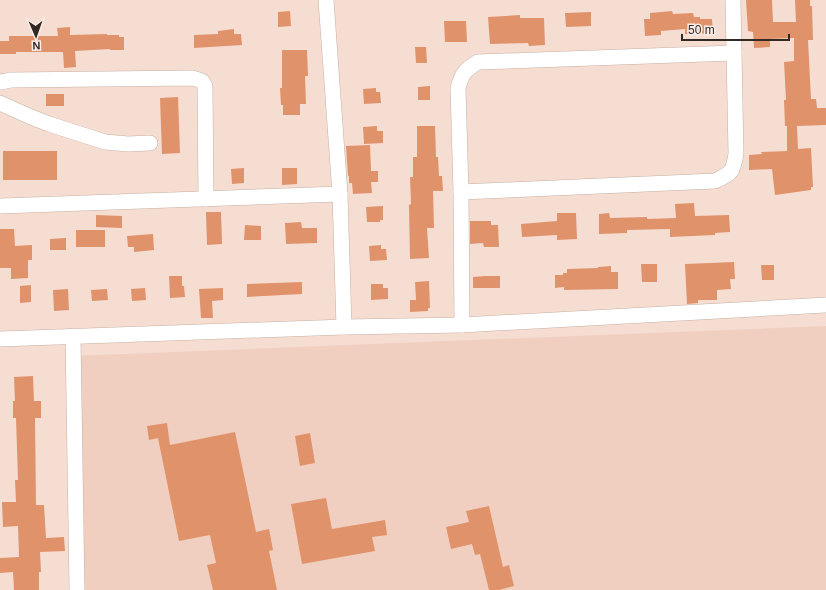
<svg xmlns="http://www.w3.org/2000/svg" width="826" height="590" font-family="Arial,sans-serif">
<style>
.built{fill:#f0cfc0}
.building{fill:#e0926b}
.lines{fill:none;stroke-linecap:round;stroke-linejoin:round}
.minor-casing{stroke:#c6afa3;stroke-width:16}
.minor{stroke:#fff;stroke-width:15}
</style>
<rect width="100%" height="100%" fill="#f6ddd2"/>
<!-- built -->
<polygon class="built" points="826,326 826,590 80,590 73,356"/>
<!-- building -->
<g class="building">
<polygon points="746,0 772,0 773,22 796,22 795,0 810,0 810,6 812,6 813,40 808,40 811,99 816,99 817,108 826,108 826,125 797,126 798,149 811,148 813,187 811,187 811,190 775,195 772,169 749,170 749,155 762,154 761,152 787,151 787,126 785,126 784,100 786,100 784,62 794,61 794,38 770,39 770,47 754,48 753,32 748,31"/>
<polygon points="290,11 291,26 278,27 278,12"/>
<polygon points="672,11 673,14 693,13 694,17 700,17 700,19 712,19 713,33 685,34 685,29 661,31 661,35 645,36 644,19 650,19 650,13"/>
<polygon points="591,12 591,26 566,27 565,13"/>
<polygon points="520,15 520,18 544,18 545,45 529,46 528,43 490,44 488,17"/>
<polygon points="444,21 466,21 467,42 445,42"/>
<polygon points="70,27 70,35 107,34 107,35 119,35 119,37 124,37 124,50 110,50 110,49 75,51 76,67 64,68 63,52 16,52 16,54 0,54 0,41 9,41 9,36 58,36 57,28"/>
<polygon points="234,29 234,34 241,34 242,45 194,48 194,35 218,34 218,31"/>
<polygon points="415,47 426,47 427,63 416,63"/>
<polygon points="282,50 307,50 308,76 305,76 306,104 300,104 300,115 283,115 283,105 281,105 280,88 282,88"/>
<polygon points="430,86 430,100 418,100 418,87"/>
<polygon points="376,88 376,92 380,92 381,103 364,104 363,89"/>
<rect x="46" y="94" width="18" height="12"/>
<polygon points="178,97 180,153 162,154 160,98"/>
<polygon points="377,126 377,131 383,131 383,143 364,144 363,127"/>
<polygon points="417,126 435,126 436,157 438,157 439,176 442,176 443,191 433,191 434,228 427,228 429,258 410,259 409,205 411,204 410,177 413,177 413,157 417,157"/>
<polygon points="370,145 371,171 378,171 378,182 371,182 372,193 353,194 352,183 349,183 349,176 348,176 346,146"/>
<rect x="3" y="151" width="54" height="29"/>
<polygon points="244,168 244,183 232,184 231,169"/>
<polygon points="282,168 297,168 297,184 282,185"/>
<polygon points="694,203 695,216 729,215 730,232 715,233 715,235 670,237 670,229 627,230 627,233 599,234 599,214 609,213 610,218 647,217 647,219 676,218 675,204"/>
<polygon points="383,206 383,220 380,220 380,222 367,222 366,207"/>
<polygon points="206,212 221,212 222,244 207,245"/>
<polygon points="557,213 576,213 577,239 557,240 557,235 522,237 521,224 557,221"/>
<polygon points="96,215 122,216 122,228 96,227"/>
<polygon points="470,221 491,221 491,225 498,225 499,247 484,247 483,243 470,244"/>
<polygon points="301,222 302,228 317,228 317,243 286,244 285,223"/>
<polygon points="245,225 261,226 261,240 244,240"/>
<polygon points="0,229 14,229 15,246 32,245 32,260 28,260 28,278 11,279 11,268 0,268"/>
<rect x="76" y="230" width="29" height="17"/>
<polygon points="153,234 154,250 134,252 134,247 128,247 127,236"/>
<polygon points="66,238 66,250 50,250 50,239"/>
<polygon points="381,245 381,249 386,249 387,260 370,261 369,246"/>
<polygon points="734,262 735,279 730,279 731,289 717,290 717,300 698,300 698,303 687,304 685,264"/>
<polygon points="641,264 657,264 657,282 642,282"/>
<polygon points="761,265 774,265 774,280 762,280"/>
<polygon points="611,266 611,272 618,272 618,289 564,290 564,287 555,288 555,275 563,275 563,273 567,273 567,269 598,268 598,267"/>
<polygon points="169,276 182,276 182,286 184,286 185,297 170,298"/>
<polygon points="485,276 500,276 500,288 473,288 473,277"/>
<polygon points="429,281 430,308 428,308 428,311 410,312 410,300 416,300 415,282"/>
<polygon points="302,282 302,294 247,297 247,284"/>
<polygon points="371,284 383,284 383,288 388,288 388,299 371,300"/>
<polygon points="31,285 31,302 20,303 20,286"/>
<polygon points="145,288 146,300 132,301 131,289"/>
<polygon points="223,288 223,300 212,301 213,318 201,318 199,289"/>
<polygon points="68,289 69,310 54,311 53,290"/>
<polygon points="107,289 108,300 92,301 91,290"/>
<polygon points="33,376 34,401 41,401 41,418 35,418 36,505 44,505 46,538 64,537 65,551 40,552 41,572 39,572 39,590 14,590 13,572 0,573 0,558 19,557 18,526 3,527 2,502 16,502 15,480 18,480 16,418 13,418 13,401 15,401 14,377"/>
<polygon points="167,423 170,445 235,432 256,532 269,529 273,550 269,551 277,590 213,590 207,565 216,563 210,535 179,541 158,438 149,440 147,426"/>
<polygon points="310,433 315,463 300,466 295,436"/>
<polygon points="326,498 332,529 385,520 387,535 372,537 375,551 302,564 291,504"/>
<polygon points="489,506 503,567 509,565 514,586 499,590 489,590 480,554 475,555 472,544 451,549 446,527 469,522 466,511"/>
</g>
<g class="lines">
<!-- minor casing -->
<g class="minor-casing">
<g id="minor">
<polyline points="326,0 340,194 344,327"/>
<polyline points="0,82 11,80 193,78 202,81 205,86 206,199"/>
<polyline points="0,103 31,117 49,124 105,142 128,144 150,143"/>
<path d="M 461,192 L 715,181 C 732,173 733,172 736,154 L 733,0"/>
<polyline points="0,206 340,194"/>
<path d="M 462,325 L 461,192 L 458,88 C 462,73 465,70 478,62 L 734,53"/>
<polyline points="73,336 77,590"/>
<polyline points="0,339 344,327 462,325 826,305"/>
</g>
</g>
<!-- minor -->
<use href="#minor" class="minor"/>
</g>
<!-- north arrow -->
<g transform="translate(36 36) rotate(178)" stroke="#fcede6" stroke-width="3" paint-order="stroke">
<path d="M0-3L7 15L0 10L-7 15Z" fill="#322925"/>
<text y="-6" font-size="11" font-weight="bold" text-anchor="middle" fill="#322925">N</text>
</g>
<!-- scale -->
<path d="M682 34v6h107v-6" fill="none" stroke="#322925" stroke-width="2"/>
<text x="688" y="34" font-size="12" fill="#322925" stroke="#fcede6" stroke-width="3" paint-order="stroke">50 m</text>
</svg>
